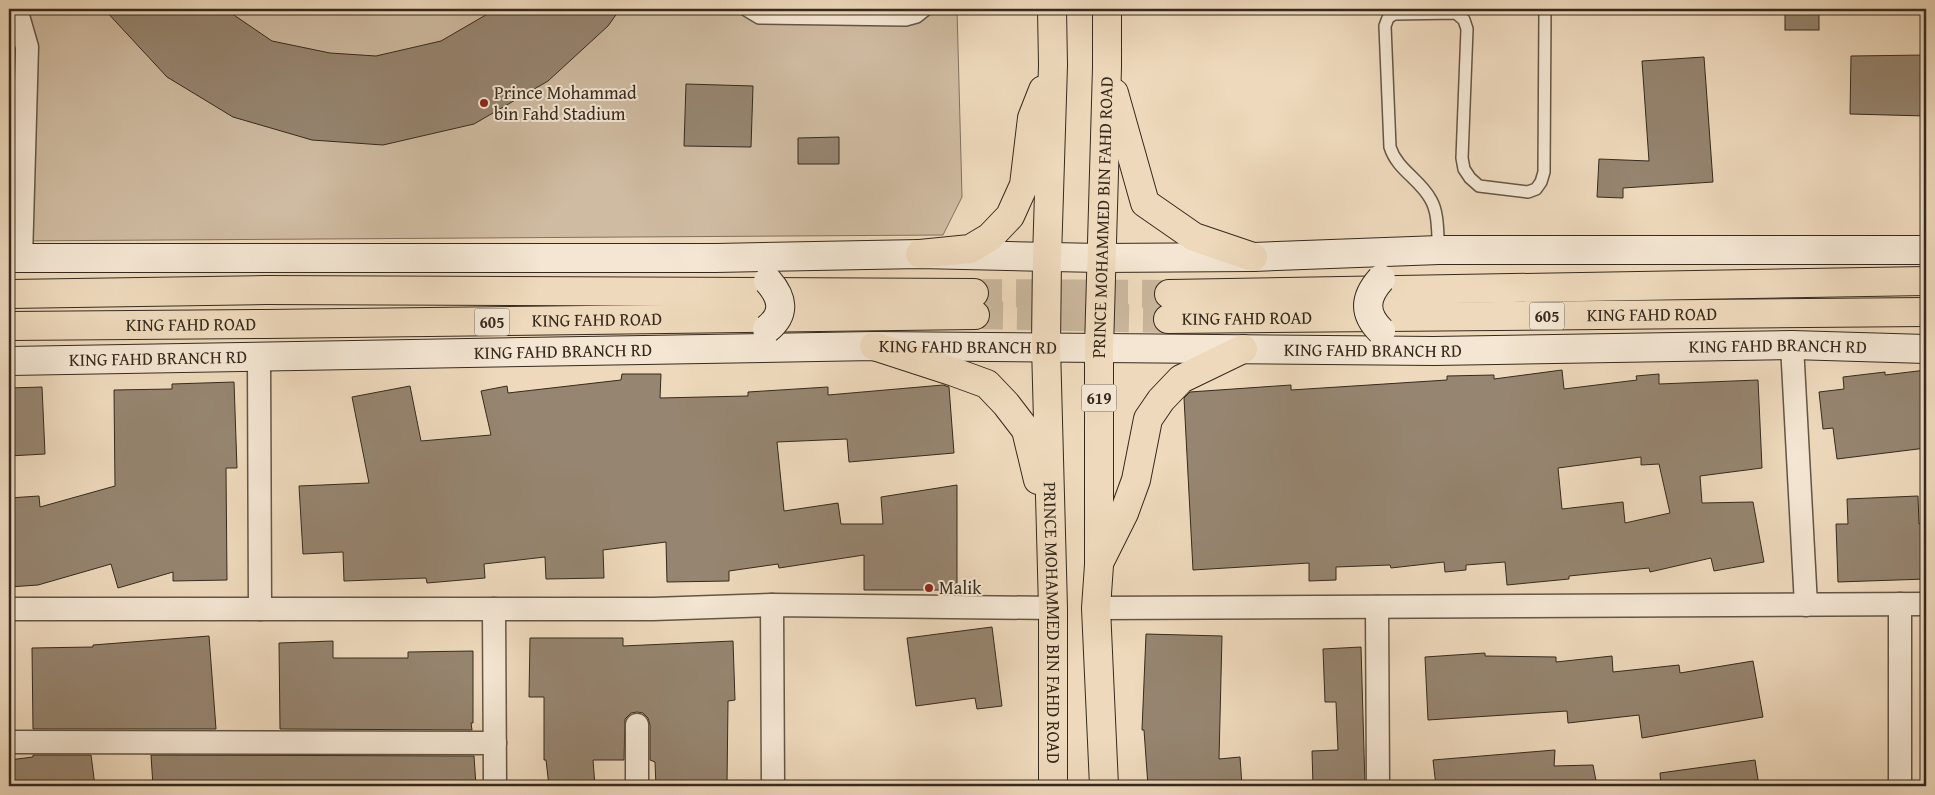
<svg xmlns="http://www.w3.org/2000/svg" width="1935" height="795" font-family="'Gentium Book Plus',serif">
<style>
.green{fill:#cfbba1;stroke:#82725f}
.building{fill:#968570;stroke:#362a1d;fill-rule:evenodd}
.lines{fill:none;stroke-linecap:round;stroke-linejoin:round}
.motorway-tunnel{stroke:#c9b69c;stroke-width:28;stroke-dasharray:28 14;stroke-linecap:butt}
.service-casing{stroke:#645645;stroke-width:14}
.minor-casing{stroke:#645645;stroke-width:25}
.secondary-casing{stroke:#362a1d;stroke-width:30}
.motorway-casing{stroke:#362a1d;stroke-width:30}
.service{stroke:#f4e6d3;stroke-width:11}
.minor{stroke:#f4e6d3;stroke-width:22}
.secondary{stroke:#f4e6d3;stroke-width:28}
.motorway{stroke:#eed9bc;stroke-width:28}
.secondary-bridge-casing{stroke:#362a1d;stroke-width:30;stroke-linecap:butt}
.secondary-bridge{stroke:#f4e6d3;stroke-width:28}
.poi-dot{fill:#8f2418;stroke:#f4e6d3;stroke-width:2}
.labels{text-anchor:middle;stroke-width:4;stroke-linejoin:round;paint-order:stroke}
.shield{fill:#f4e6d3;stroke:#6f6254;stroke-width:1}
.shield-label{font-size:16px;font-weight:bold;fill:#362a1d}
.poi-label{font-size:18px;fill:#362a1d;stroke:#f4e6d3;text-anchor:start}
.street-label{font-size:18px;fill:#362a1d;stroke:#f4e6d3}
</style>
<rect width="100%" height="100%" fill="#eed9bc"/>
<filter id="stains"><feTurbulence type="fractalNoise" baseFrequency=".004" numOctaves="4"/><feColorMatrix values="0 0 0 0 .2 0 0 0 0 .09 0 0 0 0 .02 0 0 0 .5 -.17"/></filter>
<radialGradient id="worn" r=".72"><stop offset=".6" stop-color="#630" stop-opacity="0"/><stop offset="1" stop-color="#630" stop-opacity=".3"/></radialGradient>
<!-- green -->
<polygon class="green" points="9,9 957,9 962,197 943,235 9,241"/>
<!-- building -->
<g class="building">
<polygon points="104,9 225,9 272,41 330,53 376,56 441,41 496,9 620,9 608,26 548,81 474,124 383,145 312,140 233,117 167,77"/>
<rect x="1785" y="9" width="34" height="21"/>
<polygon points="1926,55 1926,116 1850,114 1851,56"/>
<polygon points="1704,57 1713,182 1623,188 1623,198 1597,197 1599,159 1649,161 1642,61"/>
<polygon points="686,84 753,86 751,147 684,146"/>
<polygon points="839,137 839,164 798,164 798,138"/>
<path d="M 1562,370 L 1564,389 L 1637,380 L 1636,376 L 1659,374 L 1659,384 L 1758,380 L 1762,468 L 1700,476 L 1702,503 L 1753,502 L 1764,562 L 1714,571 L 1711,558 L 1650,572 L 1649,568 L 1569,576 L 1569,579 L 1507,585 L 1505,562 L 1466,565 L 1466,570 L 1445,572 L 1444,562 L 1391,568 L 1390,565 L 1336,567 L 1336,580 L 1309,581 L 1309,563 L 1193,570 L 1184,398 L 1190,392 L 1291,385 L 1291,390 L 1447,380 L 1447,376 L 1494,375 L 1494,379 ZM 1641,457 L 1641,465 L 1659,464 L 1670,513 L 1625,523 L 1623,502 L 1562,509 L 1558,468 Z"/>
<polygon points="1926,370 1926,448 1837,459 1833,428 1823,429 1819,392 1844,389 1843,377 1885,372 1885,375"/>
<polygon points="622,374 661,374 660,398 748,396 748,392 828,387 828,395 943,385 949,387 954,453 849,462 847,439 777,442 784,511 838,503 841,524 883,524 881,497 957,485 957,590 864,590 864,555 779,568 778,564 729,571 729,581 667,582 666,542 603,550 604,578 546,579 545,557 484,564 485,578 427,583 426,578 344,581 343,552 303,554 299,486 369,483 352,397 410,386 421,441 491,435 481,391 507,386 508,393 621,380"/>
<polygon points="234,382 237,468 226,468 227,580 173,581 173,572 118,588 111,564 38,585 9,587 9,498 39,496 40,507 115,486 114,390 172,389 172,384"/>
<polygon points="42,387 45,454 9,456 9,388"/>
<polygon points="1918,496 1919,524 1926,523 1926,579 1838,582 1836,524 1848,524 1847,499"/>
<polygon points="992,627 1002,706 977,709 975,698 916,706 907,638"/>
<polygon points="1146,634 1222,636 1219,759 1240,757 1242,786 1148,786 1144,730 1142,730"/>
<polygon points="209,636 216,729 33,729 32,648 93,647 93,645"/>
<polygon points="530,638 623,638 623,646 733,641 735,700 728,701 727,786 656,786 655,762 650,760 650,725 648,718 643,713 637,712 631,713 625,719 624,760 593,760 595,786 549,786 546,760 544,760 544,697 529,697"/>
<polygon points="333,641 333,658 408,658 408,652 473,651 473,723 471,723 472,730 280,729 279,643"/>
<polygon points="1361,647 1365,786 1313,786 1312,751 1338,750 1336,702 1325,702 1323,649"/>
<polygon points="1485,653 1485,656 1556,657 1556,662 1612,656 1613,672 1679,665 1680,673 1753,661 1763,717 1642,738 1639,715 1568,723 1567,711 1428,720 1425,657"/>
<polygon points="1555,750 1554,766 1593,765 1597,786 1436,786 1433,760"/>
<polygon points="33,755 91,755 95,786 9,786 9,760 33,757"/>
<polygon points="151,755 474,756 476,786 153,786"/>
<polygon points="1755,760 1759,786 1661,786 1660,773"/>
</g>
<g class="lines">
<!-- motorway-tunnel -->
<g class="motorway-tunnel">
<polyline points="974,293 1169,294"/>
<polyline points="975,315 1168,319"/>
</g>
<!-- service casing -->
<g class="service-casing">
<g id="service">
<polyline points="744,9 759,18 906,20 917,17 927,9"/>
<path d="M 1439,250 C 1437,234 1439,214 1431,200 C 1420,179 1397,170 1390,147 L 1385,26 L 1388,18 L 1394,14 L 1456,13 L 1464,20 L 1467,29 L 1462,158 L 1464,169 L 1470,178 L 1479,186 L 1528,192 L 1536,189 L 1541,182 L 1544,172 L 1545,9"/>
</g>
</g>
<!-- minor casing -->
<g class="minor-casing">
<g id="minor">
<polyline points="16,9 27,47 21,258"/>
<polyline points="1792,345 1806,605"/>
<polyline points="259,358 260,609"/>
<polyline points="772,605 773,786"/>
<polyline points="1377,607 1378,786"/>
<polyline points="1096,608 1926,604"/>
<polyline points="9,609 653,609 772,605 1053,608"/>
<polyline points="494,609 495,786"/>
<polyline points="9,742 495,743"/>
<polyline points="637,786 637,725"/>
<polyline points="1900,786 1900,604"/>
</g>
</g>
<!-- secondary casing -->
<g class="secondary-casing">
<g id="secondary">
<polyline points="9,258 716,258 920,254 1100,258 1253,257 1439,250 1926,250"/>
<path id="s1" d="M 9,361 L 874,346 L 1434,351 L 1792,345 L 1926,349"/>
</g>
</g>
<!-- motorway casing -->
<g class="motorway-casing">
<g id="motorway">
<path id="s2" d="M 1052,9 L 1053,65 L 1047,258 L 1046,346 L 1053,608 L 1053,786"/>
<polyline points="1114,93 1145,203 1194,237 1253,257"/>
<polyline points="920,254 970,249 990,237 1010,216 1024,185 1032,118 1043,90"/>
<polyline points="9,294 266,290 974,293"/>
<polyline points="1169,294 1926,281"/>
<path id="s3" d="M 1168,319 L 1926,312"/>
<path id="s4" d="M 9,326 L 266,324 L 975,315"/>
<polyline points="874,346 954,372 987,384 1006,404 1026,430 1038,480"/>
<polyline points="1101,559 1124,513 1136,480 1148,419 1161,400 1181,379 1243,349"/>
<path id="s5" d="M 1104,786 L 1096,608 L 1099,565 L 1099,348 L 1107,67 L 1107,9"/>
</g>
</g>
<!-- service -->
<use href="#service" class="service"/>
<!-- minor -->
<use href="#minor" class="minor"/>
<!-- secondary -->
<use href="#secondary" class="secondary"/>
<!-- motorway -->
<use href="#motorway" class="motorway"/>
<!-- secondary-bridge casing -->
<g class="secondary-bridge-casing">
<g id="secondary-bridge">
<path d="M 1381,279 C 1365,297 1363,313 1381,331"/>
<path d="M 767,329 C 786,314 783,298 768,281"/>
</g>
</g>
<!-- secondary-bridge -->
<use href="#secondary-bridge" class="secondary-bridge"/>
</g>
<!-- markers -->
<g class="poi-dot">
<circle cx="484" cy="103" r="5"/>
<circle cx="929" cy="588" r="5"/>
</g>
<g class="labels">
<!-- shield labels -->
<g class="shield">
<rect x="1529.5" y="302.5" width="35" height="27" rx="4"/>
<rect x="474.5" y="308.5" width="35" height="27" rx="4"/>
<rect x="1081.5" y="384.5" width="35" height="27" rx="4"/>
</g>
<g class="shield-label">
<text x="1547" y="322">605</text>
<text x="492" y="328">605</text>
<text x="1099" y="404">619</text>
</g>
<!-- poi labels -->
<g class="poi-label">
<text x="494" y="99">Prince Mohammad<tspan x="494" dy="21">bin Fahd Stadium</tspan></text>
<text x="939" y="594">Malik</text>
</g>
<!-- street labels -->
<g class="street-label">
<text dy="6" stroke="none"><textPath href="#s5" startOffset="569">PRINCE MOHAMMED BIN FAHD ROAD</textPath></text>
<text dy="6" stroke="none"><textPath href="#s3" startOffset="484">KING FAHD ROAD</textPath></text>
<text dy="6" stroke="none"><textPath href="#s3" startOffset="79">KING FAHD ROAD</textPath></text>
<text dy="6" stroke="none"><textPath href="#s4" startOffset="588">KING FAHD ROAD</textPath></text>
<text dy="6" stroke="none"><textPath href="#s4" startOffset="182">KING FAHD ROAD</textPath></text>
<text dy="6" stroke="none"><textPath href="#s1" startOffset="959">KING FAHD BRANCH RD</textPath></text>
<text dy="6" stroke="none"><textPath href="#s1" startOffset="1769">KING FAHD BRANCH RD</textPath></text>
<text dy="6" stroke="none"><textPath href="#s1" startOffset="1364">KING FAHD BRANCH RD</textPath></text>
<text dy="6" stroke="none"><textPath href="#s1" startOffset="554">KING FAHD BRANCH RD</textPath></text>
<text dy="6" stroke="none"><textPath href="#s1" startOffset="149">KING FAHD BRANCH RD</textPath></text>
<text dy="6" stroke="none"><textPath href="#s2" startOffset="614">PRINCE MOHAMMED BIN FAHD ROAD</textPath></text>
</g>
</g>
<!-- margin -->
<rect width="1935" height="795" fill="none" stroke="#eed9bc" stroke-width="30"/>
<rect x="10" y="10" width="1915" height="775" fill="none" stroke="#362a1d" stroke-width="2.5"/>
<rect x="15" y="15" width="1905" height="765" fill="none" stroke="#362a1d"/>
<rect width="100%" height="100%" filter="url(#stains)"/>
<rect width="100%" height="100%" fill="url(#worn)"/>
</svg>
